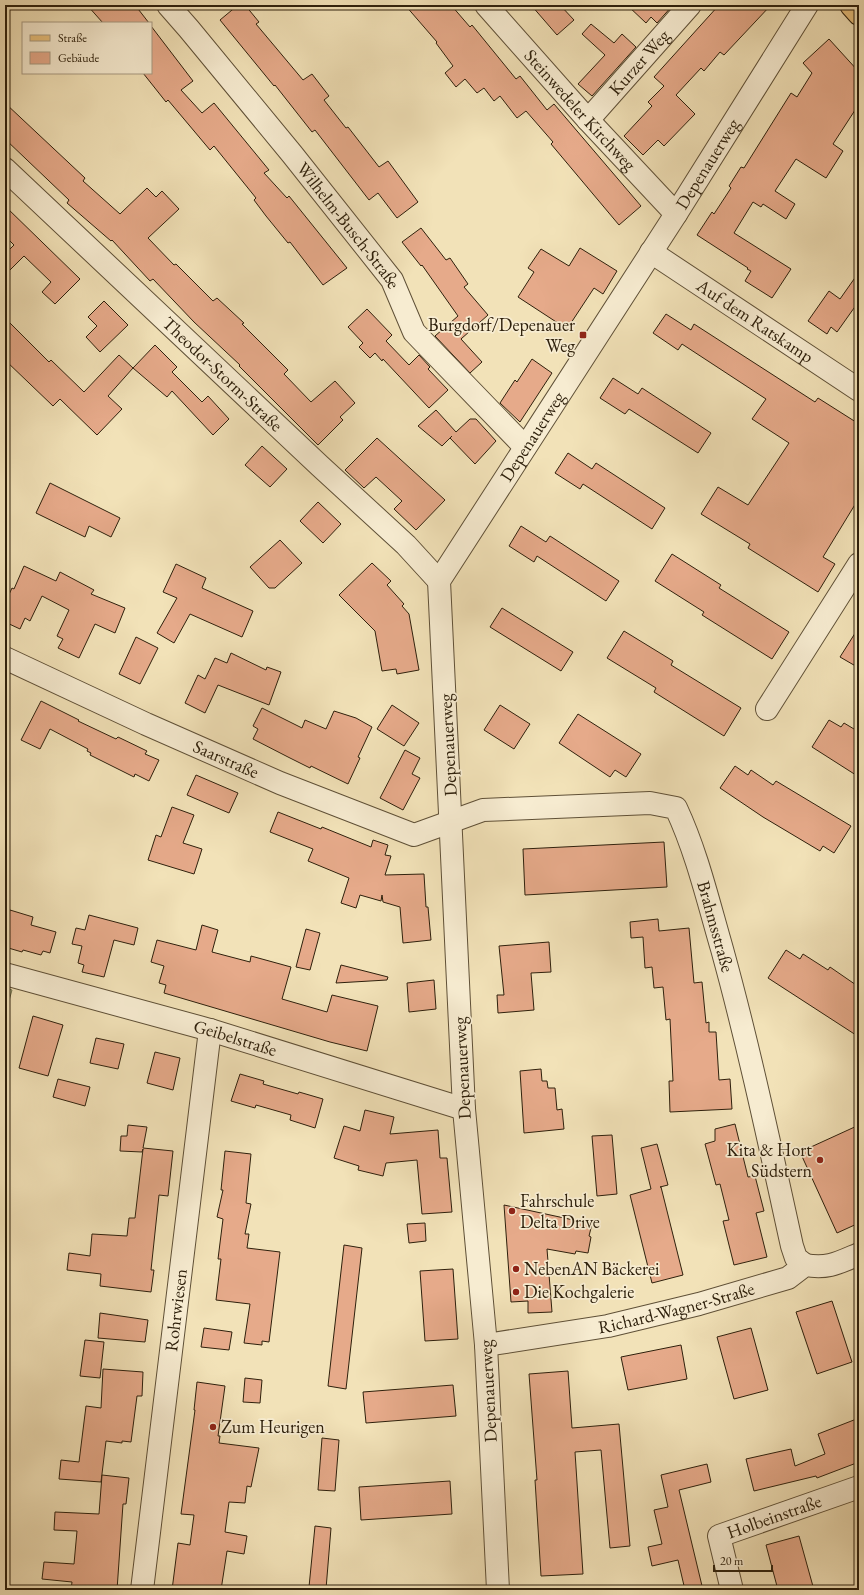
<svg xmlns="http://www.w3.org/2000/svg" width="864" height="1595" font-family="'EB Garamond',serif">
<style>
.green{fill:#b9c390;stroke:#74724e}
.building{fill:#e6aa8a;stroke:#2e200c}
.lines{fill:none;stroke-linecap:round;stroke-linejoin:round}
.minor-casing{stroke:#5f5037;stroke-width:24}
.major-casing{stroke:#2e200c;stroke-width:24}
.minor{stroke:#f7ecd1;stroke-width:22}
.major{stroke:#e9c17c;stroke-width:22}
.poi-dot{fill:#8f2418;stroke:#f7ecd1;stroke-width:1.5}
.labels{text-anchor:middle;stroke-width:3.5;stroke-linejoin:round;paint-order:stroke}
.street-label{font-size:18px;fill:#2e200c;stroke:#f7ecd1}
.poi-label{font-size:18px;fill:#2e200c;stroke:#f7ecd1;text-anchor:start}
</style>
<rect width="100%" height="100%" fill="#f2e2b8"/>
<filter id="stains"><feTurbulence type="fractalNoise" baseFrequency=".005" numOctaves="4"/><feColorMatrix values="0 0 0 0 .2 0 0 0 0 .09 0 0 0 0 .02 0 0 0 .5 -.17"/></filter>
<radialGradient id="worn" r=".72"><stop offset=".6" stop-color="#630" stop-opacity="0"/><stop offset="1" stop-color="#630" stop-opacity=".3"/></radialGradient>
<!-- green -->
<polygon class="green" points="5,988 12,990 5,1015"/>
<!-- building -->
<g class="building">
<polygon points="87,5 135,5 149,23 103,23"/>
<polygon points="238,5 245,5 259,22 256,24 303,80 312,74 329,96 324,100 346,128 348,127 379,167 388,161 418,202 397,218 378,193 369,200 315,130 312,132 275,85 274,86 220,20"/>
<polygon points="405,5 451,5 470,27 472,25 516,79 520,76 547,110 554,104 641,206 619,225 551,144 553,142 526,111 517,118 500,96 494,101 484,88 477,93 465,79 456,87 445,73 453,66 436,43 437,42"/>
<polygon points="531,5 560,5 574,20 557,35"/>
<polygon points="627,5 673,5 657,23 651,17 646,23"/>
<polygon points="719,5 771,5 724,55 720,52 704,71 701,68 676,95 695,114 664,146 658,140 643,155 624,136 652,106 648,102 664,86 654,77"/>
<polygon points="591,24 614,43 622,34 636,47 592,96 578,84 605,55 582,34"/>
<polygon points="151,26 193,81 181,90 202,113 214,103 269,170 264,173 287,198 289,196 347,268 323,285 290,242 288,243 266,216 254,200 256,198 214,146 210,150 168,100 166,102 143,73 151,73"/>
<polygon points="829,39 859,72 859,104 833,144 843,151 826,178 796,159 775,191 795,204 786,219 763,204 761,207 753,202 734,233 791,269 772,298 745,281 751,271 747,269 748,268 697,235 712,212 714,214 731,188 729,186 741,167 744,168 791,93 797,97 812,73 803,63"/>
<polygon points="5,103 85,178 83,181 120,214 147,188 156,197 162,191 179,209 148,238 174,265 176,264 213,301 217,298 244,323 242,324 288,370 284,374 311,402 335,381 355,403 340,417 343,420 318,445 239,366 240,365 194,322 153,279 150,281 112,240 111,241 67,203 69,200 5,139"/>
<polygon points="5,206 80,279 55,304 42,292 51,282 24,256 5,275 5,254 14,245 5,236"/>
<polygon points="421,228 446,260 450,258 468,284 464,287 488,315 461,339 482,362 470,373 435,336 458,316 422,265 421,266 402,242"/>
<polygon points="580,248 617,271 603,294 594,288 567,329 518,297 534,272 528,268 541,249 569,266"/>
<polygon points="859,272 859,301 837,332 831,327 827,334 808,321 829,291 840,299"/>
<polygon points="104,301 128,325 100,352 86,337 97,326 88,317"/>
<polygon points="367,309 392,335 386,341 409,365 419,355 430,367 428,369 448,390 429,408 383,359 382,361 375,353 370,358 359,347 363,343 348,327"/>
<polygon points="666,314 691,330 694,324 815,402 818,398 859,424 859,498 823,557 835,564 818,592 748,548 750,544 701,514 718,487 748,505 789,443 752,419 766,399 682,344 678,350 653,333"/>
<polygon points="5,318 49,362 51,360 84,392 119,355 133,368 108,396 122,409 97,435 60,399 53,406 5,360"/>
<polygon points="155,345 177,367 172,372 202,402 208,396 229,419 213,435 172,391 167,397 133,368"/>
<polygon points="532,359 552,373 520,422 500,403 515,380 517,382"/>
<polygon points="613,378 638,394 642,388 711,433 698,453 629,409 625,414 600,398"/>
<polygon points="436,410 456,432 470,419 476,419 496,441 475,464 450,438 452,436 442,446 418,426"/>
<polygon points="377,438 445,500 416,530 394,509 402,501 376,477 364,488 345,470"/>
<polygon points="262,446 287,469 270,487 245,465"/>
<polygon points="568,453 592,469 596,463 665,508 652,529 583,484 580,489 555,473"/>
<polygon points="50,483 120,518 111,537 89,526 85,537 36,513"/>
<polygon points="318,502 341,524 323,543 300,521"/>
<polygon points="521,526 546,542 550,536 619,581 606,601 537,556 534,562 509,546"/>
<polygon points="280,540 302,563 275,588 269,588 250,567"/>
<polygon points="672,554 721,585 719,588 789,632 772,659 702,615 704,612 655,581"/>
<polygon points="372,563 391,581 387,585 404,604 402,606 409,614 419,670 397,674 396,669 382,671 375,631 339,595"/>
<polygon points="176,564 206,578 202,588 253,611 242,637 190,614 174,643 157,633 177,598 163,592"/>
<polygon points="24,566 56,581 60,572 94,590 91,594 125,608 115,633 95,624 79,658 58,648 63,639 57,636 69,610 42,596 30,621 25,618 20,629 5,622 5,603 12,588 14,589"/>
<polygon points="502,608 573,652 561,671 490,627"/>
<polygon points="859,627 859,668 840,657"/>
<polygon points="624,631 673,661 671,665 741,708 724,736 654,692 656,688 607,658"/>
<polygon points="136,637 158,648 140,684 119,674"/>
<polygon points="231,653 266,670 267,667 281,672 269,705 218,685 205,713 185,703 198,675 205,679 215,658 227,663"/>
<polygon points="41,701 79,720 78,721 116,739 118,737 147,751 145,754 159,760 149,781 135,774 134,777 90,755 91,753 87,751 88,749 50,729 40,749 21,740"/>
<polygon points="392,705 419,723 404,746 377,729"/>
<polygon points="500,705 530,724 514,749 484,730"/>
<polygon points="262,708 302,728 305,720 326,729 334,711 356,718 372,727 358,757 360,758 348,784 311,766 310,768 288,757 253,739 258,729 253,726"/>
<polygon points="578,714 641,754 626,777 615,770 610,777 559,743"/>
<polygon points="829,720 841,727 844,723 859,732 859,777 812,747"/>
<polygon points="405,750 420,758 412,774 420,778 403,810 380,798"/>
<polygon points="735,766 748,775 751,770 773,785 776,781 851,826 834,853 823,846 820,851 763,817 720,788"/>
<polygon points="196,775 238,793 229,813 187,795"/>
<polygon points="172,807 194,815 183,843 202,849 194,874 148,860 156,835 161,837"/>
<polygon points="278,812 321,829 322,827 371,847 373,840 388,845 385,855 391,856 385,875 424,874 426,907 428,907 431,940 403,943 400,907 383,902 382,895 381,901 360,895 356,908 341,903 349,878 308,861 313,849 270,832"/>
<polygon points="664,842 667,887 525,895 523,849"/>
<polygon points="10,910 33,917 31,925 56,932 50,953 43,951 41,955 23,950 22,952 5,947 5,927"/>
<polygon points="89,915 138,928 134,945 114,940 104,977 82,972 84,965 78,963 82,946 72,944 76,928 85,930"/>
<polygon points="658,919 659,931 689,928 694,983 702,982 706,1023 709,1022 709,1032 716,1032 719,1080 730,1079 732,1109 670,1112 669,1081 673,1081 670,1019 666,1020 663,987 654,988 652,967 645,968 643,937 631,938 630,922"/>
<polygon points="202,925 218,930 212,952 250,962 251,956 291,967 282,999 327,1012 332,995 378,1006 367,1051 330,1042 164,993 166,985 159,983 164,966 151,962 157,940 196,950"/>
<polygon points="306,929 320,933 310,970 296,967"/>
<polygon points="549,942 551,972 531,973 534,1010 498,1013 497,995 504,995 499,946"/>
<polygon points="786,950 800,959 803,954 828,970 830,967 859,987 859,1037 768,978"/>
<polygon points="341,965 388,977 387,980 336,983"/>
<polygon points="434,980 436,1009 409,1012 407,983"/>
<polygon points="33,1016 63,1025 48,1076 19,1068"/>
<polygon points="96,1038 124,1044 118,1069 90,1063"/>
<polygon points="155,1052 180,1058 173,1090 147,1083"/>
<polygon points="541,1069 542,1081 547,1081 548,1088 555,1088 557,1110 562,1109 564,1129 524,1133 520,1071"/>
<polygon points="240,1074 264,1081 263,1084 298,1094 299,1092 323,1099 315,1128 290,1120 291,1115 256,1105 255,1108 231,1101"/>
<polygon points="58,1079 90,1087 85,1106 53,1097"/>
<polygon points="365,1110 394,1117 390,1134 438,1130 440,1158 447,1158 452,1212 422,1214 417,1160 386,1163 383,1176 358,1170 359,1166 334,1158 344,1126 360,1131"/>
<polygon points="735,1124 748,1177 755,1176 764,1211 756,1213 767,1257 734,1265 723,1221 729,1220 720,1184 716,1185 705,1144 715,1141 715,1129"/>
<polygon points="128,1125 147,1127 143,1148 173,1151 168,1196 159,1195 151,1270 154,1270 151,1292 100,1286 101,1274 67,1270 69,1253 90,1256 92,1234 127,1236 129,1218 135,1218 143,1149 142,1152 120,1151 121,1136 127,1136"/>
<polygon points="859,1125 859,1223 837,1233 800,1152"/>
<polygon points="612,1135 617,1194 597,1196 592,1136"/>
<polygon points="657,1144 668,1185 660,1187 661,1187 683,1275 652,1283 630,1195 651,1189 641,1148"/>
<polygon points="225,1151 251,1154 246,1203 251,1204 245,1234 249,1234 247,1248 280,1252 269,1342 262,1341 262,1345 244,1343 250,1304 216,1300 221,1259 218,1259 223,1219 217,1217 223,1190 221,1190"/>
<polygon points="504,1205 592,1224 589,1236 591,1237 588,1253 576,1251 575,1254 547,1249 552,1312 528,1313 528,1301 511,1302"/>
<polygon points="425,1223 426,1241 409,1243 407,1224"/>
<polygon points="344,1245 362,1248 346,1389 328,1386"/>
<polygon points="453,1269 458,1339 425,1341 420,1271"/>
<polygon points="832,1301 852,1362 817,1374 796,1312"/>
<polygon points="100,1313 148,1320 145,1342 98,1338"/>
<polygon points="204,1328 232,1332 229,1350 201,1347"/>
<polygon points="751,1328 768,1390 734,1399 717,1337"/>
<polygon points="85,1340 104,1342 100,1378 80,1376"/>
<polygon points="681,1345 687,1379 628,1390 621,1357"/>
<polygon points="103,1369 143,1372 142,1396 137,1396 131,1442 122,1441 122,1443 106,1441 101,1482 59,1479 61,1460 79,1462 86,1406 101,1408"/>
<polygon points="568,1371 572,1428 619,1424 630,1546 610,1548 601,1450 575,1452 583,1574 541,1576 535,1480 537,1480 529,1374"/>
<polygon points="245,1378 262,1380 260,1403 243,1402"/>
<polygon points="197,1382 225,1386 218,1436 220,1436 219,1443 259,1448 251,1487 247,1486 245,1503 229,1502 225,1532 247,1536 244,1554 227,1551 221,1590 172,1590 178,1543 190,1545 194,1515 181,1514 195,1410 194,1410"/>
<polygon points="453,1385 456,1416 366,1423 363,1392"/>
<polygon points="859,1418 859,1462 817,1478 816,1476 754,1491 746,1459 791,1449 795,1466 825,1454 818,1434"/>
<polygon points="322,1438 339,1440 335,1491 318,1490"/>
<polygon points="707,1464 711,1482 679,1490 703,1590 685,1590 678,1560 652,1566 648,1547 662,1544 654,1510 668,1507 661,1475"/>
<polygon points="102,1475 129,1478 126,1504 123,1504 117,1590 71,1590 72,1582 42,1579 44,1562 74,1564 77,1531 54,1530 55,1512 99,1514"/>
<polygon points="450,1481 452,1514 361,1520 359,1487"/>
<polygon points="315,1526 331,1528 326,1589 309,1587"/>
<polygon points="799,1536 814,1590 778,1590 766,1545"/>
</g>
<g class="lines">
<!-- minor casing -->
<g class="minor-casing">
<g id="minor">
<path id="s1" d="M 168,5 L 189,29 L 292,154 L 392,280 L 414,332 L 525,447"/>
<path id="s2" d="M 486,5 L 588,120 L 676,214"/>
<path id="s3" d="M 588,120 L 690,5"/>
<path id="s4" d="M 5,169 L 320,466 L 406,545 L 439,581"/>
<path id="s5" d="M 651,252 L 859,390"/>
<path id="s6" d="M 5,658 L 146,724 L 280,783 L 414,835 L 483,810 L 650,803 L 676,808 C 697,853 708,901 722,949 C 749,1047 770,1146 792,1246 L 796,1258 L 805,1265"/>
<polyline points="767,709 859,564"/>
<path id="s7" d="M 5,974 L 210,1030 L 464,1109"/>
<path id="s8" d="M 486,1345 L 608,1326 L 699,1304 L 788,1278 L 805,1265 C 828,1269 838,1263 859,1254"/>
<path id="s9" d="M 142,1590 L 210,1030"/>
<path id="s10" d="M 498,1590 L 486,1345 L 464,1109 L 439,581 L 676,214 L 807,5"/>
<path id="s11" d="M 732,1590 L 719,1536 L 859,1487"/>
</g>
</g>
<!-- major casing -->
<g class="major-casing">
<polyline id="major" points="851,5 859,14"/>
</g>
<!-- minor -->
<use href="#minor" class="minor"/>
<!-- major -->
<use href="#major" class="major"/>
</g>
<!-- markers -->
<g class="poi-dot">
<rect x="579" y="331" width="8" height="8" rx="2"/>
<circle cx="820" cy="1160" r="4"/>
<circle cx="512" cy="1211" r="4"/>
<circle cx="516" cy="1269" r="4"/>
<circle cx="516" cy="1292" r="4"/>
<circle cx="213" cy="1427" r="4"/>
</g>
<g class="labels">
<!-- street labels -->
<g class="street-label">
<text dy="6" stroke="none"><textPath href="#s3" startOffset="77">Kurzer Weg</textPath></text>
<text dy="6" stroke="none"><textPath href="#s2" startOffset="141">Steinwedeler Kirchweg</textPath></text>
<text dy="6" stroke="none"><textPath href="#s10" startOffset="1507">Depenauerweg</textPath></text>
<text dy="6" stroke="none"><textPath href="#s1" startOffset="285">Wilhelm-Busch-Straße</textPath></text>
<text dy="6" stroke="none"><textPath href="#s5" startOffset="125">Auf dem Ratskamp</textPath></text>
<text dy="6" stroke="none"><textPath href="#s4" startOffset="299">Theodor-Storm-Straße</textPath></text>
<text dy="6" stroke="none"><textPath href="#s10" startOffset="1183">Depenauerweg</textPath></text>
<text transform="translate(448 745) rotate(-93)" y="6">Depenauerweg</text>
<text dy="6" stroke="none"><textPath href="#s6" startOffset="243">Saarstraße</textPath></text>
<text dy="6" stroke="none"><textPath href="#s6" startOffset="838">Brahmsstraße</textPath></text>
<text dy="6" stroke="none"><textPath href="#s7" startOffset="239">Geibelstraße</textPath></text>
<text transform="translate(462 1068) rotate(-93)" y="6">Depenauerweg</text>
<text dy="6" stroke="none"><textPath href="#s8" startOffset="194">Richard-Wagner-Straße</textPath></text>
<text dy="6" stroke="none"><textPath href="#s9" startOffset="282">Rohrwiesen</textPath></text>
<text transform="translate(488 1391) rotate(-93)" y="6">Depenauerweg</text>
<text dy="6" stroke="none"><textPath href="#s11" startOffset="114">Holbeinstraße</textPath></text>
</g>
<!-- poi labels -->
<g class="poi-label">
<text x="575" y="331" text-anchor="end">Burgdorf/Depenauer<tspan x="575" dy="21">Weg</tspan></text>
<text x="812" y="1156" text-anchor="end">Kita &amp; Hort<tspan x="812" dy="21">Südstern</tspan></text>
<text x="520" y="1207">Fahrschule<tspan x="520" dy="21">Delta Drive</tspan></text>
<text x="524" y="1275">NebenAN Bäckerei</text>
<text x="524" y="1298">Die Kochgalerie</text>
<text x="221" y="1433">Zum Heurigen</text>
</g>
</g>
<!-- margin -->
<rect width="864" height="1595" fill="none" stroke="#f2e2b8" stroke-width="20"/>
<rect x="6" y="6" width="852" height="1583" fill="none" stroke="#2e200c" stroke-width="2"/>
<rect x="10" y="10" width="844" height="1575" fill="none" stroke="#2e200c"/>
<!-- legend -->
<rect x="22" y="22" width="130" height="52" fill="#f7ecd1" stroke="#a79a82"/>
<rect x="30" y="35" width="20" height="6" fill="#e9c17c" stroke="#a79a82"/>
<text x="58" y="42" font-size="12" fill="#2e200c">Straße</text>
<rect x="30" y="52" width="20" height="12" fill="#e6aa8a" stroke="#a79a82"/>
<text x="58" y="62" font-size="12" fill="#2e200c">Gebäude</text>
<!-- scale -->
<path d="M714 1565v6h58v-6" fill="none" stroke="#2e200c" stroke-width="2"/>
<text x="720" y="1565" font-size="12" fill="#2e200c" stroke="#f7ecd1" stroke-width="3" paint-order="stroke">20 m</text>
<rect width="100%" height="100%" filter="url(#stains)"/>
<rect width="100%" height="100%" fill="url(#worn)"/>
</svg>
